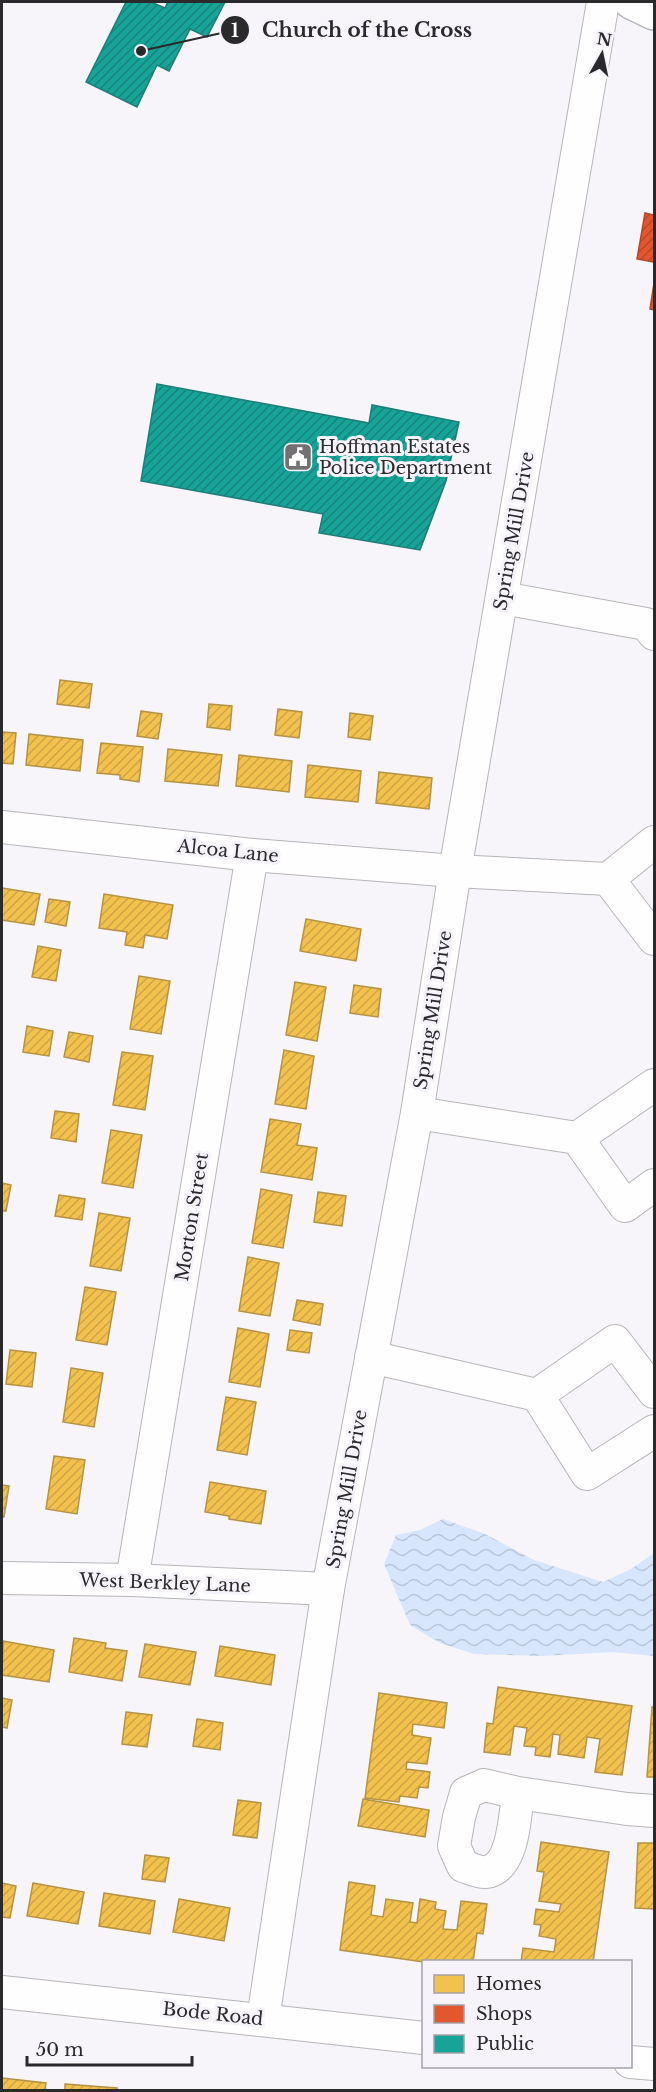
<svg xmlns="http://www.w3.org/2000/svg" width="656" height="2092" font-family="'Libre Baskerville',serif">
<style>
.water{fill:url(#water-waves)}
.homes{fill:url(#homes-hatch);stroke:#b69344;stroke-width:1.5}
.shops{fill:url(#shops-hatch);stroke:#ac492d;stroke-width:1.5}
.public{fill:url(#public-hatch);stroke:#1d7e77;stroke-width:1.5}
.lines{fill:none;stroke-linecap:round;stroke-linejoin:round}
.minor-casing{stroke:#b7b5b8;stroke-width:34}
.major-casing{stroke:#b7b5b8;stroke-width:36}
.minor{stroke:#fefefe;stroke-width:32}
.major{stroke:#fefefe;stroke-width:33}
.labels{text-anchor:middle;stroke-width:6;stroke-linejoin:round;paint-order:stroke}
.poi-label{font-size:18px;fill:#2a292b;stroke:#f6f3fb;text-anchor:start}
.street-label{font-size:18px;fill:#2a292b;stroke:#f6f3fb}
.leader{fill:none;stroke:#2a292b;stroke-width:2}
.callout-dot{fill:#2a292b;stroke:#f6f3fb;stroke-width:2}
.mark-label{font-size:18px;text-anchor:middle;font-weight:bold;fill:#fff}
.callout-label{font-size:20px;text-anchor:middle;font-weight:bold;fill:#2a292b;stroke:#f6f3fb;stroke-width:6;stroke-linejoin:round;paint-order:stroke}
</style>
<defs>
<pattern id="water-waves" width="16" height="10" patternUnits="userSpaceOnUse" patternTransform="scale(1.5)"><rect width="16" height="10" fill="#d7e6fc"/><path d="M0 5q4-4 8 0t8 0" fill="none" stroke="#b9c5d8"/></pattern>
<pattern id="homes-hatch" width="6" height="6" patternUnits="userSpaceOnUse" patternTransform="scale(1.5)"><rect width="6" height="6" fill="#f2c14e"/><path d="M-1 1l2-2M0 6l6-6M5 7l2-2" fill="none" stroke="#d0a644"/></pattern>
<pattern id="shops-hatch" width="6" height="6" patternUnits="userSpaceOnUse" patternTransform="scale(1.5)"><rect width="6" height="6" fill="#e4572e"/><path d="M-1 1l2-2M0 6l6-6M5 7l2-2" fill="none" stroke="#b94827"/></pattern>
<pattern id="public-hatch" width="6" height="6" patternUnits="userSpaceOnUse" patternTransform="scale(1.5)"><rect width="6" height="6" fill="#17a398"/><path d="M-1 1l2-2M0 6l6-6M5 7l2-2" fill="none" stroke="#15857c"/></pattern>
</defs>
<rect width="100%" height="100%" fill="#f7f5f9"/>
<!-- water -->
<polygon class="water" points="443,1519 485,1534 534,1560 603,1582 631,1569 654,1553 654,1656 613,1652 543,1656 474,1654 440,1643 410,1625 384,1564 396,1535 420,1530"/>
<!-- homes -->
<g class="homes">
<polygon points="60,680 92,684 89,708 57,704"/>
<polygon points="209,704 232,706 230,730 207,727"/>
<polygon points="278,709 302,712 299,738 275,735"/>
<polygon points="141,711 162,714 158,739 137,736"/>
<polygon points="350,713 373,716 370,740 348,737"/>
<polygon points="2,732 16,733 13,764 2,763"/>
<polygon points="29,734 83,740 80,771 26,765"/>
<polygon points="101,743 143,747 139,782 120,779 120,775 97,773"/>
<polygon points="168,749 222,755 218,786 165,781"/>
<polygon points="239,755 292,761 289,792 236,786"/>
<polygon points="308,765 361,771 358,802 305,797"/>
<polygon points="379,772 432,778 429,809 376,803"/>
<polygon points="2,888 40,894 34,925 2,920"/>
<polygon points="104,894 173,905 167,939 145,935 143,948 125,945 127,932 99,928"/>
<polygon points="49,899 70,902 66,926 45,922"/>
<polygon points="306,919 361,929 356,961 300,951"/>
<polygon points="38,946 61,950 56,981 32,977"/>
<polygon points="139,976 170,981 161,1034 130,1029"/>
<polygon points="295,982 326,987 317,1041 286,1035"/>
<polygon points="354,985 381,989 378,1017 350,1013"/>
<polygon points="27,1026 53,1031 49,1056 23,1052"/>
<polygon points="69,1032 93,1036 89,1062 64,1057"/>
<polygon points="284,1050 314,1056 306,1109 275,1104"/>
<polygon points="122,1052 153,1056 145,1110 113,1105"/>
<polygon points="55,1111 79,1114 76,1142 51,1138"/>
<polygon points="270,1119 301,1124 297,1145 317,1148 312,1180 261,1172"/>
<polygon points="111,1130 142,1135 133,1188 102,1183"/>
<polygon points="2,1183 11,1185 6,1211 2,1211"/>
<polygon points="261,1189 292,1195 283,1248 252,1243"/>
<polygon points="318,1192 346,1196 342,1226 314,1222"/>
<polygon points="59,1195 85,1199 82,1220 55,1216"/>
<polygon points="99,1213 130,1218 121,1271 90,1266"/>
<polygon points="248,1257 279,1263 270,1316 239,1311"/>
<polygon points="85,1287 116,1292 107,1345 76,1340"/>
<polygon points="297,1300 323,1304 320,1325 293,1320"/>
<polygon points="238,1328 269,1334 260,1387 229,1382"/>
<polygon points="290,1330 312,1333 309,1353 287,1350"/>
<polygon points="10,1350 36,1353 32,1387 6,1384"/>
<polygon points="71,1368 103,1373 94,1427 63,1422"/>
<polygon points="226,1397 256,1402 247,1455 217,1450"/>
<polygon points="54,1456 85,1460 77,1514 46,1509"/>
<polygon points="210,1482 266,1491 261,1524 229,1519 229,1516 205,1512"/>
<polygon points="2,1485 9,1486 4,1517 2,1517"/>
<polygon points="74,1638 106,1643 105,1648 127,1651 122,1681 69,1672"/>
<polygon points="3,1641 54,1650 49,1682 2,1675"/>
<polygon points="145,1644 196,1652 190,1685 139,1677"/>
<polygon points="220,1646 275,1655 271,1685 215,1676"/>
<polygon points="498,1687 632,1706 622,1775 595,1772 600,1739 587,1737 584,1758 558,1754 560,1735 553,1734 550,1757 535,1755 536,1747 524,1746 527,1728 514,1726 510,1755 484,1752 487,1723 493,1724"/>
<polygon points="379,1693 447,1703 444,1728 413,1724 412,1735 431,1738 427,1764 407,1762 406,1769 430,1772 428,1788 419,1787 417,1798 400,1796 399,1802 365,1798"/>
<polygon points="2,1698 12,1700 7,1728 2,1727"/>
<polygon points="652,1707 654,1707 654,1777 647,1777"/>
<polygon points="126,1712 152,1715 147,1747 122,1744"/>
<polygon points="197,1719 223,1723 220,1750 193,1746"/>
<polygon points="363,1799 429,1810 425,1837 358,1826"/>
<polygon points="238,1800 261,1803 257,1838 233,1835"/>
<polygon points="541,1842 609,1852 593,1962 521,1962 523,1948 554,1952 556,1939 539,1936 541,1925 534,1924 536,1909 559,1912 561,1904 539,1901 544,1872 537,1871"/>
<polygon points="638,1843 654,1843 654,1909 635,1908"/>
<polygon points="145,1855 169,1858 165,1882 142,1879"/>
<polygon points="349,1882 375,1886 371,1915 383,1917 386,1899 413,1903 410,1922 417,1923 420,1899 436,1902 435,1909 446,1911 443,1929 457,1930 461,1901 487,1904 483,1934 477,1933 473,1962 424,1962 340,1950"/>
<polygon points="2,1883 16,1886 10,1918 2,1917"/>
<polygon points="33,1883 84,1892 78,1924 27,1916"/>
<polygon points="104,1893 155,1901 150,1934 99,1926"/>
<polygon points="179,1899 230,1908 224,1941 173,1932"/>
<polygon points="2,2078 46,2083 45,2090 2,2090"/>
<polygon points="65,2084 117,2088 117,2090 65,2090"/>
</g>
<!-- shops -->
<g class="shops">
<polygon points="645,213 654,215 654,262 637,259"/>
<polygon points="654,283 654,310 650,309"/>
</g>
<!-- public -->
<g class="public">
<polygon points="126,2 151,2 165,8 168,2 225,2 207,37 190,29 169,71 157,65 137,107 86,82"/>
<polygon points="157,384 369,423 372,405 459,422 446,481 420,550 319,533 323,514 141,481"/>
</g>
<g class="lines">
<!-- minor casing -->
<g class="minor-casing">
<g id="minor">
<polyline points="502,598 646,624 654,634"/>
<polyline points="2,827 252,855 455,871 608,879 654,842"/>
<polyline points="608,879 654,939"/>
<polyline points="417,1113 577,1138 654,1085"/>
<polyline points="577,1138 625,1206 654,1185"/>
<polyline points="371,1357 537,1395 587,1474 654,1431"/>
<polyline points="537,1395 615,1341 654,1392"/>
<polyline points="2,1578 132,1580 328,1589"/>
<polyline points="132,1580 252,855"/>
<path d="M 518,1793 C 515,1815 514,1868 486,1872 C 479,1873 470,1868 463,1866 L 454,1846 L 459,1817 L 466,1793 L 484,1785 L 518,1793 L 627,1809 L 654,1811"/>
<polyline points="2,1992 424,2038"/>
<polyline points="263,2019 328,1589 417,1113 455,871 603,2"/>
<polyline points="630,2062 654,2064"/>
</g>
</g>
<!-- major casing -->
<g class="major-casing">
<polyline id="major" points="631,2 654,13"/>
</g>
<!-- minor -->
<use href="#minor" class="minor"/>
<!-- major -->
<use href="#major" class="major"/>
</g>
<!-- icons -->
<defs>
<g id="civic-square" transform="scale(1.5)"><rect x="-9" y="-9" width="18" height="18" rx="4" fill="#727073" stroke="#f6f3fb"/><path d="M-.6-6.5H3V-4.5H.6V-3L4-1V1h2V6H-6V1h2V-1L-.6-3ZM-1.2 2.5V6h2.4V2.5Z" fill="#fff"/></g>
</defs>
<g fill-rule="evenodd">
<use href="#civic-square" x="298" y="457"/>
</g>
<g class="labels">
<!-- poi labels -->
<g class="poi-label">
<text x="319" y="453">Hoffman Estates<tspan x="319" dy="21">Police Department</tspan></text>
</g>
<!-- street labels -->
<g class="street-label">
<text transform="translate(514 531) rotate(-80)" y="6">Spring Mill Drive</text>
<text transform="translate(228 851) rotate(6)" y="6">Alcoa Lane</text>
<text transform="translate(433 1010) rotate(-81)" y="6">Spring Mill Drive</text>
<text transform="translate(192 1217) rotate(-81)" y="6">Morton Street</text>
<text transform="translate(347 1489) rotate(-80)" y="6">Spring Mill Drive</text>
<text transform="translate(165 1583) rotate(2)" y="6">West Berkley Lane</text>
<text transform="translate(213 2014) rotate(6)" y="6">Bode Road</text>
</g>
</g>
<!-- callouts -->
<path class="leader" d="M141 51L235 30"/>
<g class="callout-dot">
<circle cx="141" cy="51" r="6"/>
<circle cx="235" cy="30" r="15"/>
</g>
<g class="mark-label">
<text x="235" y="37">1</text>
</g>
<g class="callout-label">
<text x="367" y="37">Church of the Cross</text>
</g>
<!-- border -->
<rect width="656" height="2092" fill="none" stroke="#2a292b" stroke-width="6"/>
<!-- legend -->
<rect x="422" y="1960" width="210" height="108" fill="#f6f3fb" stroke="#a4a2a8" stroke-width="1.5"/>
<rect x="434" y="1975" width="30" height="18" fill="#f2c14e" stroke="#a4a2a8" stroke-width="1.5"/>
<text x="476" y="1990" font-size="18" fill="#2a292b">Homes</text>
<rect x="434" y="2005" width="30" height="18" fill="#e4572e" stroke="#a4a2a8" stroke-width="1.5"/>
<text x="476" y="2020" font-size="18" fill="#2a292b">Shops</text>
<rect x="434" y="2035" width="30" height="18" fill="#17a398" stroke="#a4a2a8" stroke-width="1.5"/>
<text x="476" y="2050" font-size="18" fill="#2a292b">Public</text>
<!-- north arrow -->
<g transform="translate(602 54) rotate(9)" stroke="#f6f3fb" stroke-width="4.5" paint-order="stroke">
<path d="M0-4.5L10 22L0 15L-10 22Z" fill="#2a292b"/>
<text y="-9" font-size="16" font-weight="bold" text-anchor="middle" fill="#2a292b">N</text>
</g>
<!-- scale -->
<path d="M27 2056v9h165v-9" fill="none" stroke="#2a292b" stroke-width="3"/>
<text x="36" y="2056" font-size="18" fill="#2a292b" stroke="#f6f3fb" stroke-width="4.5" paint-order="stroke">50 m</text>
</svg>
